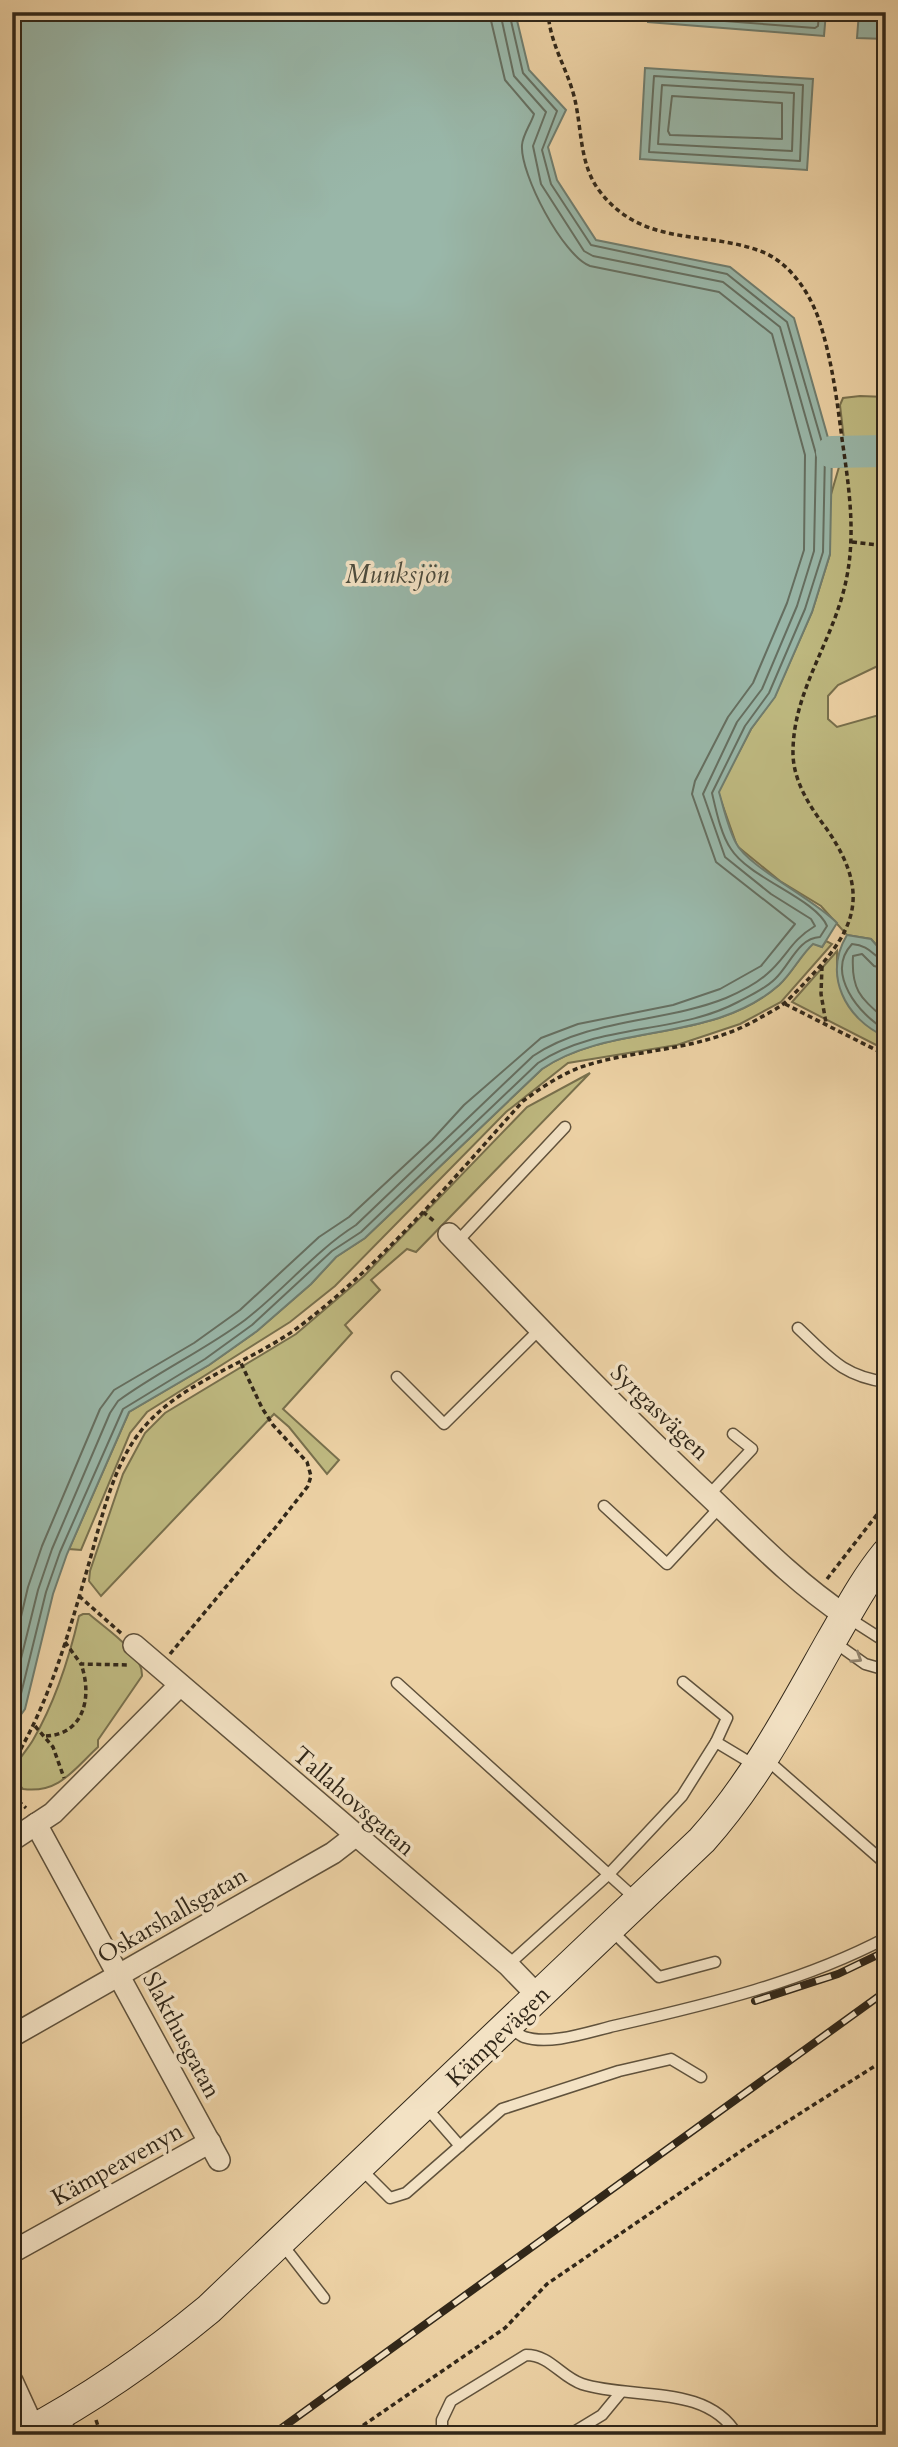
<svg xmlns="http://www.w3.org/2000/svg" width="898" height="2447" font-family="Cardo,serif">
<style>
.green{fill:#bfba81;stroke:#78704d;stroke-width:2}
.water{fill:#99b7a9;stroke:#6f7d6f;stroke-width:2}
.lines{fill:none;stroke-linecap:round;stroke-linejoin:round}
.shore{stroke:#656f61;stroke-width:2}
.river{stroke:#99b7a9;stroke-width:32}
.lane-casing{stroke:#60523c;stroke-width:13}
.street-casing{stroke:#60523c;stroke-width:24}
.secondary-casing{stroke:#312719;stroke-width:32}
.path{stroke:#312719;stroke-width:3.5;stroke-dasharray:5 3.5;stroke-linecap:butt}
.lane{stroke:#f3e2c4;stroke-width:10}
.street{stroke:#f3e2c4;stroke-width:21}
.secondary{stroke:#f3e2c4;stroke-width:30}
.rail-casing{stroke:#312719;stroke-width:8}
.rail{stroke:#f3e2c4;stroke-width:5;stroke-dasharray:16;stroke-linecap:butt}
.oneway{stroke:#92846e}
.labels{text-anchor:middle;stroke-width:7;stroke-linejoin:round;paint-order:stroke}
.street-label{font-size:24px;fill:#312719;stroke:#f3e2c4}
.water-label{font-size:26px;font-style:italic;fill:#4b4b3d;stroke:#f3e2c4}
</style>
<rect width="100%" height="100%" fill="#edd2a5"/>
<filter id="stains"><feTurbulence type="fractalNoise" baseFrequency=".00286" numOctaves="4"/><feColorMatrix values="0 0 0 0 .2 0 0 0 0 .09 0 0 0 0 .02 0 0 0 .5 -.17"/></filter>
<radialGradient id="worn" r=".72"><stop offset=".6" stop-color="#630" stop-opacity="0"/><stop offset="1" stop-color="#630" stop-opacity=".3"/></radialGradient>
<!-- green -->
<g class="green">
<polygon points="860,396 886,397 886,662 838,685 828,696 828,719 837,727 886,713 886,956 871,939 847,935 821,906 780,881 737,846 718,792 751,729 775,696 812,612 830,554 830,498 839,467 847,466 840,405 843,398"/>
<path d="M 826,941 L 832,944 L 781,1002 L 740,1024 L 677,1045 L 568,1063 L 506,1112 L 335,1286 L 290,1322 L 147,1412 L 130,1433 L 81,1550 L 69,1549 L 129,1412 L 209,1365 L 257,1331 L 311,1284 L 336,1257 L 365,1238 L 542,1069 C 611,1022 712,1044 779,985 C 792,973 800,956 813,943 L 822,947 Z"/>
<polygon points="837,951 837,970 878,1034 886,1037 886,1050 792,1002"/>
<polygon points="590,1073 416,1252 407,1249 371,1280 380,1290 345,1325 352,1333 283,1409 339,1460 327,1474 289,1427 274,1414 101,1596 89,1581 90,1571 123,1474 145,1433 165,1413 296,1334 364,1276 527,1107"/>
<path d="M 83,1614 L 89,1614 C 106,1629 143,1652 142,1676 L 98,1740 L 98,1747 C 74,1769 59,1794 23,1789 L 12,1777 C 13,1764 26,1752 33,1740 C 55,1702 69,1659 79,1616 Z"/>
</g>
<!-- water -->
<g class="water">
<path d="M 12,12 L 515,12 L 529,70 L 566,110 L 548,147 L 557,180 L 596,240 L 730,267 L 794,318 L 832,452 L 830,554 L 812,612 L 775,697 L 751,729 L 719,792 C 724,809 728,828 736,843 C 747,866 815,900 837,923 L 822,947 L 813,944 C 800,956 792,973 779,985 C 712,1044 611,1022 542,1069 L 365,1238 L 336,1257 L 311,1284 L 257,1331 L 209,1365 L 129,1412 L 67,1554 L 53,1594 L 25,1709 L 12,1727 Z"/>
<polygon points="648,12 826,12 824,36 648,22"/>
<polygon points="859,12 886,12 886,39 857,38"/>
<polygon points="645,68 813,79 807,170 640,159"/>
<path d="M 847,935 L 871,939 L 886,956 L 886,1037 C 845,1019 823,975 847,935 Z"/>
</g>
<g class="lines">
<!-- shore -->
<g class="shore">
<polyline points="655,12 658,16 815,28 818,26 819,12"/>
<polyline points="724,12 807,19 811,12"/>
<polygon points="654,76 803,85 800,161 649,152"/>
<polygon points="662,85 794,93 792,151 658,144"/>
<polygon points="672,96 782,103 782,139 670,135 668,131"/>
<path d="M 886,960 C 872,958 873,946 852,944 C 825,973 859,1015 886,1030"/>
<path d="M 886,969 L 874,966 L 862,954 L 853,956 C 851,991 861,998 886,1020"/>
<path d="M 12,1655 L 28,1587 L 42,1546 L 100,1409 L 114,1390 L 194,1343 L 240,1310 L 319,1237 L 349,1217 L 432,1140 L 464,1105 L 541,1038 L 578,1024 L 673,1005 L 720,989 L 761,966 L 795,924 L 716,862 L 692,794 L 695,781 L 728,717 L 753,683 L 787,603 L 804,550 L 805,455 L 772,334 L 719,292 L 590,266 C 563,256 520,174 522,145 C 523,134 531,124 534,114 L 505,80 L 489,12"/>
<path d="M 12,1695 L 38,1590 L 52,1549 L 110,1413 L 118,1401 C 159,1371 205,1350 245,1320 C 284,1290 315,1251 356,1225 L 533,1056 C 589,1018 664,1023 726,998 C 740,992 756,984 767,974 C 787,957 790,941 815,926 L 811,919 L 771,894 L 725,857 L 703,794 L 737,722 L 762,689 L 797,606 L 814,551 L 816,454 L 780,327 L 723,282 L 593,256 L 584,251 L 541,184 L 533,146 L 546,112 L 514,76 L 500,12"/>
<path d="M 12,1715 L 18,1706 L 46,1592 L 60,1552 L 123,1409 L 205,1359 L 252,1325 L 332,1251 L 361,1232 L 538,1063 C 597,1023 676,1035 738,1002 C 751,995 765,989 775,979 C 790,965 798,938 820,937 L 827,926 C 816,899 749,878 731,849 C 721,835 716,810 712,793 L 745,726 L 769,693 L 805,609 L 823,552 L 825,453 L 787,322 L 727,274 L 591,245 L 551,184 L 542,150 L 557,111 L 523,73 L 509,12"/>
</g>
<!-- river -->
<polyline class="river" points="832,452 886,451"/>
<!-- lane casing -->
<g class="lane-casing">
<g id="lane">
<polyline points="457,1242 565,1127"/>
<path d="M 798,1328 C 829,1357 842,1376 886,1382"/>
<polyline points="397,1377 444,1424 540,1329"/>
<polyline points="708,1496 752,1449 733,1434"/>
<polyline points="604,1506 667,1564 720,1507"/>
<polyline points="847,1617 886,1642"/>
<polyline points="834,1642 865,1664 886,1670"/>
<polyline points="683,1682 727,1718 716,1742"/>
<polyline points="397,1683 637,1900"/>
<polyline points="766,1759 886,1864"/>
<polyline points="612,1931 659,1977 715,1962"/>
<polyline points="508,1965 609,1874 682,1796 716,1742 756,1766"/>
<path d="M 510,2028 C 514,2030 519,2035 524,2037 C 551,2046 591,2031 618,2025 C 710,2004 802,1982 886,1938"/>
<polyline points="425,2106 460,2146"/>
<polyline points="361,2169 390,2198 406,2193 502,2109 619,2071 671,2059 701,2077"/>
<polyline points="282,2244 324,2298"/>
<polyline points="62,2416 73,2435"/>
<path d="M 442,2435 L 442,2420 L 451,2401 L 526,2355 C 550,2355 561,2377 582,2384 C 631,2400 707,2383 737,2435"/>
<polyline points="569,2435 602,2415 621,2392"/>
</g>
</g>
<!-- street casing -->
<g class="street-casing">
<g id="street">
<path d="M 449,1234 C 534,1323 619,1412 709,1496 C 753,1538 795,1582 846,1616"/>
<polyline points="134,1645 508,1965 539,1997"/>
<polyline points="36,1824 219,2160"/>
<polyline points="12,1840 53,1813 180,1685"/>
<polyline points="12,2036 333,1853 355,1836"/>
<polyline points="12,2252 210,2142"/>
<polyline points="12,2381 34,2429"/>
</g>
</g>
<!-- secondary casing -->
<g class="secondary-casing">
<path id="secondary" d="M 23,2435 C 89,2400 151,2357 209,2309 L 702,1840 C 755,1781 792,1710 831,1641 C 848,1612 864,1581 886,1554"/>
</g>
<!-- path -->
<g class="path">
<polyline points="852,542 886,546"/>
<polyline points="822,966 821,994 826,1023"/>
<polyline points="785,1004 886,1055"/>
<polyline points="423,1212 435,1222"/>
<polyline points="827,1579 886,1503"/>
<polyline points="79,1596 122,1634"/>
<polyline points="65,1642 81,1664 129,1665"/>
<polyline points="170,1654 275,1528 308,1486 311,1476 307,1462 273,1425 262,1408 240,1361"/>
<polyline points="35,1726 53,1747 64,1778"/>
<path d="M 46,1736 C 86,1734 92,1694 81,1664"/>
<path d="M 12,1764 C 50,1702 69,1632 89,1563 C 102,1518 113,1462 145,1426 C 186,1379 251,1363 300,1326 C 384,1262 452,1180 523,1101 C 545,1085 567,1070 594,1063 C 650,1048 706,1049 758,1019 C 768,1013 780,1008 789,999 C 846,941 880,905 826,828 C 810,807 794,782 793,755 C 792,698 825,653 841,600 C 858,546 850,494 842,439 C 837,400 832,361 820,323 C 811,294 789,261 760,251 C 704,230 641,248 598,189 C 579,162 582,127 574,96 C 566,66 550,44 548,12"/>
<polyline points="12,1795 26,1808"/>
<polyline points="96,2420 101,2435"/>
<polyline points="349,2435 505,2328 547,2284 747,2147 886,2059"/>
</g>
<!-- lane -->
<use href="#lane" class="lane"/>
<!-- street -->
<use href="#street" class="street"/>
<!-- secondary -->
<use href="#secondary" class="secondary"/>
<!-- rail casing -->
<g class="rail-casing">
<g id="rail">
<polyline points="755,2001 838,1974 886,1951"/>
<polyline points="272,2435 886,1991"/>
</g>
</g>
<!-- rail -->
<use href="#rail" class="rail"/>
</g>
<!-- one-way arrows -->
<defs><path id="oneway-chevron" d="M-2-3.5L2.5 0L-2 3.5" fill="none" stroke-width="1.6" stroke-linecap="round" stroke-linejoin="round" transform="scale(1.75)"/></defs>
<use class="oneway" href="#oneway-chevron" transform="translate(857 1658) rotate(33)"/>
<g class="labels">
<!-- street labels -->
<g class="street-label">
<text transform="translate(660 1412) rotate(44)" y="8">Syrgasvägen</text>
<text transform="translate(354 1801) rotate(41)" y="8">Tallahovsgatan</text>
<text transform="translate(172 1915) rotate(-30)" y="8">Oskarshallsgatan</text>
<text transform="translate(182 2035) rotate(62)" y="8">Slakthusgatan</text>
<text transform="translate(498 2036) rotate(-44)" y="8">Kämpevägen</text>
<text transform="translate(117 2164) rotate(-29)" y="8">Kämpeavenyn</text>
</g>
<!-- water labels -->
<g class="water-label">
<text x="397" y="583">Munksjön</text>
</g>
</g>
<!-- margin -->
<rect width="898" height="2447" fill="none" stroke="#edd2a5" stroke-width="42"/>
<rect x="14" y="14" width="870" height="2419" fill="none" stroke="#312719" stroke-width="3.5"/>
<rect x="21" y="21" width="856" height="2405" fill="none" stroke="#312719" stroke-width="2"/>
<rect width="100%" height="100%" filter="url(#stains)"/>
<rect width="100%" height="100%" fill="url(#worn)"/>
</svg>
